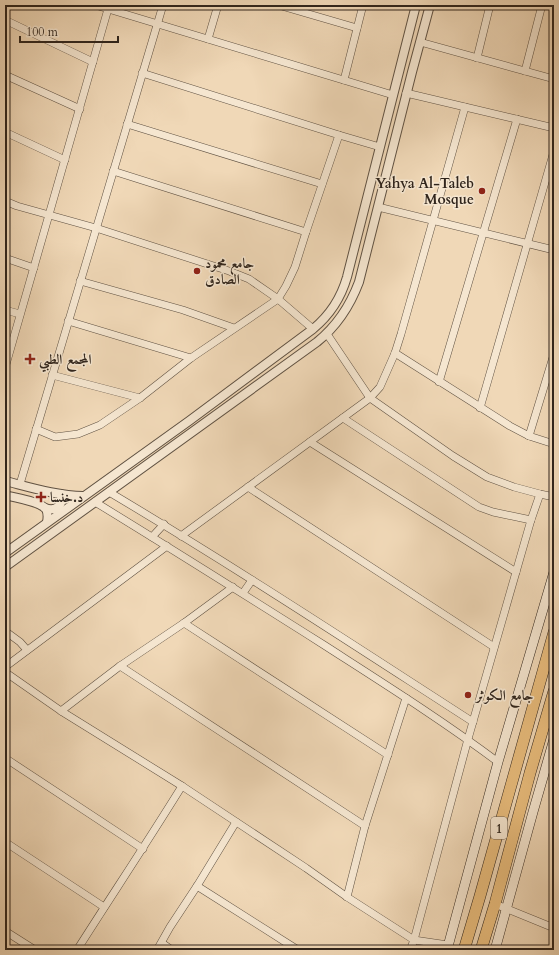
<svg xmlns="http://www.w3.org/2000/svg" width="559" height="955" font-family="Cardo,Amiri,serif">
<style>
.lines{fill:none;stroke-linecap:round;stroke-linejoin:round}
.minor-casing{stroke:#605243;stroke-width:8}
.tertiary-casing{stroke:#605243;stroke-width:10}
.secondary-casing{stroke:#30251c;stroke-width:10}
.trunk-casing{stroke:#30251c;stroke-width:12}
.minor{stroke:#f5e6d0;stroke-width:7}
.tertiary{stroke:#f5e6d0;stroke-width:8}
.secondary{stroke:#f5e6d0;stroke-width:9}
.trunk{stroke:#e8bc7c;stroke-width:11}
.poi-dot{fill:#8f2418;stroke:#f5e6d0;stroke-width:1.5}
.labels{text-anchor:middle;stroke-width:3;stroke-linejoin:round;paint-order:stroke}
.shield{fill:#f5e6d0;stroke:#6b5f52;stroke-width:1}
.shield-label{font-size:13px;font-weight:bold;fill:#30251c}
.poi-label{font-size:14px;font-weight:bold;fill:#30251c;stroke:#f5e6d0;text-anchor:start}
</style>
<rect width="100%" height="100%" fill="#f0d8b7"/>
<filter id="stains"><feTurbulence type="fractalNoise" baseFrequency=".005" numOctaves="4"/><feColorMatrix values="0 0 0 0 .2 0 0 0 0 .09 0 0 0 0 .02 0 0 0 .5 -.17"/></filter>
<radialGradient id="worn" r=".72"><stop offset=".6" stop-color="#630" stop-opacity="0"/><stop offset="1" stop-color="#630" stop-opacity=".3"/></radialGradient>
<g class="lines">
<!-- minor casing -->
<g class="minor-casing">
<g id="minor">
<polyline points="95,5 393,95"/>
<polyline points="278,5 357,28"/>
<polyline points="5,20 93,62"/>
<polyline points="208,39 218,5"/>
<polyline points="420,42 554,79"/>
<polyline points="477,58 490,5"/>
<polyline points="525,71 542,5"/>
<polyline points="142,73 339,135 380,147"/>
<polyline points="5,75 80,109"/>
<polyline points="344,80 363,5"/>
<polyline points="406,93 554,128"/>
<polyline points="127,124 322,184"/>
<polyline points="5,132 65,160"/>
<polyline points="113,171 306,232"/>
<polyline points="5,201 17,206 96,228 229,271 249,279 278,299 313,329"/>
<polyline points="378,207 554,250"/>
<polyline points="5,258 34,268"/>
<polyline points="80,281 183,310 234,328"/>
<polyline points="5,310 20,314"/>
<polyline points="68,321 191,358"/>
<polyline points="327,334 370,398 453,456 487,477 514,487 540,494 554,497"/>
<polyline points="395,353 510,426 529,436 554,444"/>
<polyline points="5,368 108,9"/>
<polyline points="52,375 140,398"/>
<polyline points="439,382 517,119"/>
<polyline points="480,408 554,151"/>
<polyline points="343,418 479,507 493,512 531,520"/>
<polyline points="36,429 55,437 78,434 100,425 140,398 191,358 278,299 286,286 295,267 306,232 339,135"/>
<polyline points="529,436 554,354"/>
<polyline points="310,442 516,572"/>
<polyline points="20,484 163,5"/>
<polyline points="248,487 494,647"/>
<path d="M 109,492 C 232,565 352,644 473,722"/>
<path d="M 95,502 C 172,549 248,597 324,645 C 383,683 442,720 498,762"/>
<polyline points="181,536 370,398 380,387 395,353 401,334 465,107"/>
<polyline points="152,537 164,524"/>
<polyline points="243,593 252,580"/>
<polyline points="184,623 388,755"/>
<polyline points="5,631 20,642 27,650"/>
<polyline points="120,666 365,826"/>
<polyline points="5,667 167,546"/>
<polyline points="5,672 61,711 182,786 306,868 347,897 414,940 448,945"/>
<polyline points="61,711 120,666 184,623 233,587"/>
<polyline points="5,758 143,849"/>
<polyline points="5,842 104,907"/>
<polyline points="197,886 298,950"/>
<polyline points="347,897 365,826 406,698"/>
<polyline points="495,904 554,928"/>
<polyline points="5,931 35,950"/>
<polyline points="162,943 172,950"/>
<path d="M 77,950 C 112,895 148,841 182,786"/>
<polyline points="157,950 170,927 197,886 236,822"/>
<polyline points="410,950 414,940 468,739 531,520 540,494"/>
</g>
</g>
<!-- tertiary casing -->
<g class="tertiary-casing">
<g id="tertiary">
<path d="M 5,481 C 29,487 58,496 83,496"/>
<path d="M 5,495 C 15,498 39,501 46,509 C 48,513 48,517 47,522"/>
<path d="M 45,508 C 56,512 64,505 61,494"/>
<path d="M 5,553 L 189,421 L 313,329 C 330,315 341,298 347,277 L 416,5"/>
<path d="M 5,567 L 317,342 C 337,326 350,306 359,282 L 412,72 L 430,5"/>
</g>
</g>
<!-- secondary casing -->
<g class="secondary-casing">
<g id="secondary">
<polyline points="447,950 498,762 554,572"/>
<polyline points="495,950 533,812 554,739"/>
</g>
</g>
<!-- trunk casing -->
<g class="trunk-casing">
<g id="trunk">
<polyline points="464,950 480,896 554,632"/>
<polyline points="481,950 495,904 530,773 554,691"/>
</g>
</g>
<!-- minor -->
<use href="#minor" class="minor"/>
<!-- tertiary -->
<use href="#tertiary" class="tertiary"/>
<!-- secondary -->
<use href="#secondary" class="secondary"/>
<!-- trunk -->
<use href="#trunk" class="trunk"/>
</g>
<!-- markers -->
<g class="poi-dot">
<circle cx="482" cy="191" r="4"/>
<circle cx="197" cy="271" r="4"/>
<path d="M28 353h4v4h4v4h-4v4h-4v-4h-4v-4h4z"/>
<path d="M39 491h4v4h4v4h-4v4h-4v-4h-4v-4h4z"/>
<circle cx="468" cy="695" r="4"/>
</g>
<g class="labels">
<!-- shield labels -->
<rect class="shield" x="491" y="817" width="16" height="22" rx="3"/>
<g class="shield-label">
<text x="499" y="833">1</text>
</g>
<!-- poi labels -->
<g class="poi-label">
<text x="474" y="188" text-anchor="end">Yahya Al-Taleb<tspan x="474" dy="16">Mosque</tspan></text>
<text x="205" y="268">جامع محمود<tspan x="205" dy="16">الصادق</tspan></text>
<text x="39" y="364">المجمع الطبي</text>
<text x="50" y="502">د.خنسا</text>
<text x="476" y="700">جامع الكوثر</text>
</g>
</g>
<!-- margin -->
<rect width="559" height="955" fill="none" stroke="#f0d8b7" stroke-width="20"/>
<rect x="6" y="6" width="547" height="943" fill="none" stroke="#30251c" stroke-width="2"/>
<rect x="10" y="10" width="539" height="935" fill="none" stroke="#30251c"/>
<!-- scale -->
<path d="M20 36v6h98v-6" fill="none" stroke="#30251c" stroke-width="2"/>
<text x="26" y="36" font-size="12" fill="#30251c" stroke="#f5e6d0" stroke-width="3" paint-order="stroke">100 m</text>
<rect width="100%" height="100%" filter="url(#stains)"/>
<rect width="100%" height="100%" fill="url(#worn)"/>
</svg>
